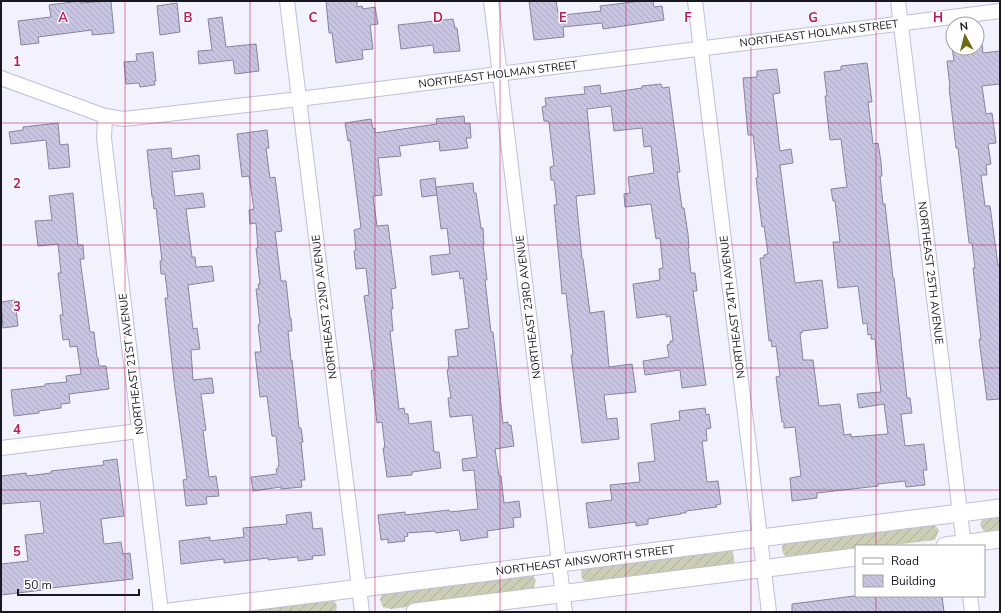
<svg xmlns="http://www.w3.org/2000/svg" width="1001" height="613" font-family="'Nunito Sans',sans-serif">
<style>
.garden{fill:url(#garden-furrows)}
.building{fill:url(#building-back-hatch);stroke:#8784a1}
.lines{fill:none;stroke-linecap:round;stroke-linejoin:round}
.minor-casing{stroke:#c1bedd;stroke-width:16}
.tertiary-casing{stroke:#c1bedd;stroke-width:19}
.minor{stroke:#fff;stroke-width:14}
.tertiary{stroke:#fff;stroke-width:17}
.grid{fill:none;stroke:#c2185b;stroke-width:1;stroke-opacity:0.55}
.labels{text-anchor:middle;stroke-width:3;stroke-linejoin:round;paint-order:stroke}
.street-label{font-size:11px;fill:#181722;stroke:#fff}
.grid-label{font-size:13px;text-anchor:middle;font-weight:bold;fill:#c2185b;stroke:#fff;stroke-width:3;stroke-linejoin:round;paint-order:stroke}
</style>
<defs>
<pattern id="garden-furrows" width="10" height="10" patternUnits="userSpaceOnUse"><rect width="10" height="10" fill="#cccdb5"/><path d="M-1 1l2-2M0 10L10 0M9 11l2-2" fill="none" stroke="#aeaf9b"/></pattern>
<pattern id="building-back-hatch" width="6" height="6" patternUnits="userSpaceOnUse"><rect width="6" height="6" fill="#c8c5e3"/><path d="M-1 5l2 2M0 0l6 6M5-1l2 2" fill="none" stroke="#aba8c2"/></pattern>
</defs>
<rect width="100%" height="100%" fill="#f2f1fe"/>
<!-- garden -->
<g class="garden">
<polygon points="1000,515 1000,531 985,533 980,525 983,517"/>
<path d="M 932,522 L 939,530 L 935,540 L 884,546 L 856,546 L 856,550 L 790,558 C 782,556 780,549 784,542 Z"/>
<polygon points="732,546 735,565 588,583 582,579 581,571 587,564"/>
<polygon points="531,573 536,580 533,590 391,609 383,607 380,600 382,593"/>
<polygon points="329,598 334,600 337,606 336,612 222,612"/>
</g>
<!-- building -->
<g class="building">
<polygon points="80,1 80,3 111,1 114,33 92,35 92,30 38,37 39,43 21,45 18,21 51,17 49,5"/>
<polygon points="326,1 357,1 357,7 362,6 363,9 375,7 378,24 370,25 373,49 362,50 363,59 336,63 332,33 329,33"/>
<polygon points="529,1 556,1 558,13 561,13 562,15 601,11 600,6 641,1 653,1 654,7 662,6 664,20 603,29 602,23 563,27 564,37 534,40"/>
<polygon points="177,3 180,32 160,35 157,6"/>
<polygon points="222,17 226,47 256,44 259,71 235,74 233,60 199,64 198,51 212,50 208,19"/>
<polygon points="453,19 455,28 457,28 460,51 434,53 433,45 401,49 398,25"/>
<polygon points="977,44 982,44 983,53 1000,51 1000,84 982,86 986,114 992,113 996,143 988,144 991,164 986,165 987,175 981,175 985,206 990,206 998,265 1000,265 1000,399 987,400 979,339 981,339 973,268 975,268 972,243 969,243 958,148 956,148 949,87 950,87 947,61 954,61 952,47 977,48"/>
<polygon points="153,52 156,81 154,81 155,85 140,87 139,83 126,84 124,62 137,61 136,54"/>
<polygon points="867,63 872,102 868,102 873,144 878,143 881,162 882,176 880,176 883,204 885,204 893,278 894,278 907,398 910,398 912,413 901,414 905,446 924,444 927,470 923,470 925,485 906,487 905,481 878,484 878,486 817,493 817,498 792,501 790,478 801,476 795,427 784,428 784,422 782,422 776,377 780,376 776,346 772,347 771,340 769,341 760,258 764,258 764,255 768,254 764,226 762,227 756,178 758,177 753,135 748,135 743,78 757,77 757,71 777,69 780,93 773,94 780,151 791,149 793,163 780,165 795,283 822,280 828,328 802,331 802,333 800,333 803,360 813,360 819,406 840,404 844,435 851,434 851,437 888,434 884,404 859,408 857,394 881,392 875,339 871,339 871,334 868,335 867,323 863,324 858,286 838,288 833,242 840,242 835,201 833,201 831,189 847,187 841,139 830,140 825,96 827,96 824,72 841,70 841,66"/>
<polygon points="661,84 662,88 669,87 680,172 677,172 682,208 684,208 688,234 689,248 688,248 691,273 695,273 697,291 693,291 706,385 682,388 680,370 645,375 643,361 669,357 667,345 670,344 670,341 673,341 670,316 666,317 666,314 637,318 633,284 660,280 659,269 663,268 660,238 656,239 651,204 625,207 624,194 630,193 628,177 654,173 651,146 644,147 642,128 614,131 611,106 587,109 595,194 576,196 582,259 583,259 590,313 604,311 609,367 632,364 636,392 604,395 607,419 617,418 619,439 582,443 571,355 573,355 566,293 562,294 561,281 554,205 557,205 554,180 551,180 550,167 554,166 549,123 548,121 544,121 542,107 546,106 545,98 585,94 584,87 600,85 601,94 642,88 642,86"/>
<polygon points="464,116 465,124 470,123 471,138 466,138 468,148 440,151 439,141 399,146 401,156 378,158 382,195 373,196 377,226 388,225 396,288 391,289 393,309 391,309 393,331 390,331 399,409 404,408 405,414 408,414 409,424 431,421 434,452 439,452 441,468 412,472 412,475 387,477 383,448 385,448 382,422 377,423 371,371 374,370 364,296 369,295 366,268 356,269 354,251 356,250 354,230 361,228 350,140 348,141 345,123 371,119 373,129 375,128 375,133 437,124 436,119"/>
<polygon points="58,123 60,145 68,144 70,167 49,169 46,140 11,144 9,132 23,130 23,127"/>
<polygon points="267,130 269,148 266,148 270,178 275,177 282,231 275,232 281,281 286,281 290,318 291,318 292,331 288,331 291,361 292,360 299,428 301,428 303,442 301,442 305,480 301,480 302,487 281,489 281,487 253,491 251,477 277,474 276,469 278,469 278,466 279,465 276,436 272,436 267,396 260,397 255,352 261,352 258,325 260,324 256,289 259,289 258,284 260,284 256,248 258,248 256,223 250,224 249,210 254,209 249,176 242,177 237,134"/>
<polygon points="171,148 172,159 199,155 200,169 172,172 175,196 203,193 205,207 186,209 192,257 195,257 196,267 212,266 214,281 188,285 193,329 197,328 200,349 191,350 193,380 212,378 214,393 201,394 206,430 203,431 209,477 216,476 219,496 206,497 207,504 186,506 183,480 187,479 174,381 165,298 168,298 165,274 161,274 160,261 162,261 156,208 154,209 153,197 152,197 147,150"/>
<polygon points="435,178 437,195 422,197 420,180"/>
<polygon points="473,183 474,193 476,193 481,228 483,228 484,244 483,244 487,280 485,280 491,332 493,332 503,423 508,422 508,425 511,425 514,446 495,449 499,476 501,476 504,503 519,501 521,517 513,518 514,527 487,531 488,537 461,541 459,530 436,533 435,531 407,533 408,536 404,537 405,541 388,543 388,539 381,540 378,515 405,512 405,515 449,510 450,512 478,509 474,470 463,471 462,459 477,457 472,415 450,417 448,398 451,398 447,370 449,369 448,357 458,356 455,330 469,328 463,278 460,279 459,271 432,275 430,256 450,254 447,228 441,229 436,187"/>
<polygon points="73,193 78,245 83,245 84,259 80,259 90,332 94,332 97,358 98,358 99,366 106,366 109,389 69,394 70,403 61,404 61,408 39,411 39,413 14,416 11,390 45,386 45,384 67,382 66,376 81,374 77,346 70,347 69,339 63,340 60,315 63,315 58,273 61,273 58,244 38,246 35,221 52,220 49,196"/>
<polygon points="15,300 18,326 3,328 1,302"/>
<polygon points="705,408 706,415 709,414 711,428 706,429 707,441 702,441 707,482 718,481 721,504 716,505 717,507 686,511 686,513 681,513 681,514 648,519 648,524 636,526 636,522 589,528 586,503 612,500 610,485 640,482 638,463 655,461 651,424 680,420 679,411"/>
<polygon points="117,459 124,516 101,519 104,544 121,542 123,554 130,553 133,579 51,588 51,589 1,595 1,564 28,561 25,535 44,533 40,501 1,504 1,476 26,473 27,476 51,473 51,471 104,465 103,461"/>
<polygon points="311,512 313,529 322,528 325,555 312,556 313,559 298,561 298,557 268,560 268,558 224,563 224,559 181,564 179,541 210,537 210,541 244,537 243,528 287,524 286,515"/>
<polygon points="854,596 942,596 944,612 792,612 792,604"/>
</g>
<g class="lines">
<!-- minor casing -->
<g class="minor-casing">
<g id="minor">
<polyline points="287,1 362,612"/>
<polyline points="491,1 565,612"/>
<polyline points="695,1 769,612"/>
<polyline points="898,1 964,546"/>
<polyline points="1,78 105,116 124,119 299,99 1000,11"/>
<polyline points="105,116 104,138 161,612"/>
<polyline points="1,448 139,431"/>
<polyline points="970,596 972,612"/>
</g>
</g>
<!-- tertiary casing -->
<g class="tertiary-casing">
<g id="tertiary">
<polyline points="945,546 1000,539"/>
<polyline points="169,612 1000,508"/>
<polyline points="415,612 856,557"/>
</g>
</g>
<!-- minor -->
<use href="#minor" class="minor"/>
<!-- tertiary -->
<use href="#tertiary" class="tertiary"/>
</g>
<!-- grid -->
<path class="grid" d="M 125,1 L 125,612M 250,1 L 250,612M 375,1 L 375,612M 500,1 L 500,612M 626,1 L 626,612M 751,1 L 751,612M 876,1 L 876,546M 1,123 L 1000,123M 1,245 L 1000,245M 1,368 L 1000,368M 1,490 L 1000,490M 876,596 L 876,612"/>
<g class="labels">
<!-- street labels -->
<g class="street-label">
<text transform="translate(819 33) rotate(-7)" y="4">NORTHEAST HOLMAN STREET</text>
<text transform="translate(498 74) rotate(-7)" y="4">NORTHEAST HOLMAN STREET</text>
<text transform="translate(931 273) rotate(83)" y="4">NORTHEAST 25TH AVENUE</text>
<text transform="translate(324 307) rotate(-97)" y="4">NORTHEAST 22ND AVENUE</text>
<text transform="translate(528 307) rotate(-97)" y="4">NORTHEAST 23RD AVENUE</text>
<text transform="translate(732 307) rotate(-97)" y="4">NORTHEAST 24TH AVENUE</text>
<text transform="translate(131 364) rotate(-97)" y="4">NORTHEAST 21ST AVENUE</text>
<text transform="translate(585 560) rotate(-7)" y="4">NORTHEAST AINSWORTH STREET</text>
</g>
</g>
<g class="grid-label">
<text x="63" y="22">A</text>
<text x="188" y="22">B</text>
<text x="313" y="22">C</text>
<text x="438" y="22">D</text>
<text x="563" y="22">E</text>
<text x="688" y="22">F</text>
<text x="813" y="22">G</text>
<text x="938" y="22">H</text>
<text x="17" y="66">1</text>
<text x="17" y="188">2</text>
<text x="17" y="311">3</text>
<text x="17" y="434">4</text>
<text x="17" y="556">5</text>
</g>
<!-- border -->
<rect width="1001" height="613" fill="none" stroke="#181722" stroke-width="4"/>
<!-- legend -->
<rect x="855" y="545" width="130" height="52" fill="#ffffff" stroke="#a3a2a7"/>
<rect x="863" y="558" width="20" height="6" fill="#ffffff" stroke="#a3a2a7"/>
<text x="891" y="565" font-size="12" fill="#181722">Road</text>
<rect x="863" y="575" width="20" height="12" fill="url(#building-back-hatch)" stroke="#a3a2a7"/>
<text x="891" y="585" font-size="12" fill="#181722">Building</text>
<!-- north arrow -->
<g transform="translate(965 36) rotate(353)"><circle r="19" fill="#ffffff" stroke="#a3a2a7"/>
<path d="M0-3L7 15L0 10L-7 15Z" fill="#6e6c0a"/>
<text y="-6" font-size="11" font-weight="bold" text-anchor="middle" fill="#181722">N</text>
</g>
<!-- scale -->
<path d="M18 589v6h121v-6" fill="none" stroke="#181722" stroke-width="2"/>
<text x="24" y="589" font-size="12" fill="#181722" stroke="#ffffff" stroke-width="3" paint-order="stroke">50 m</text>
</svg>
